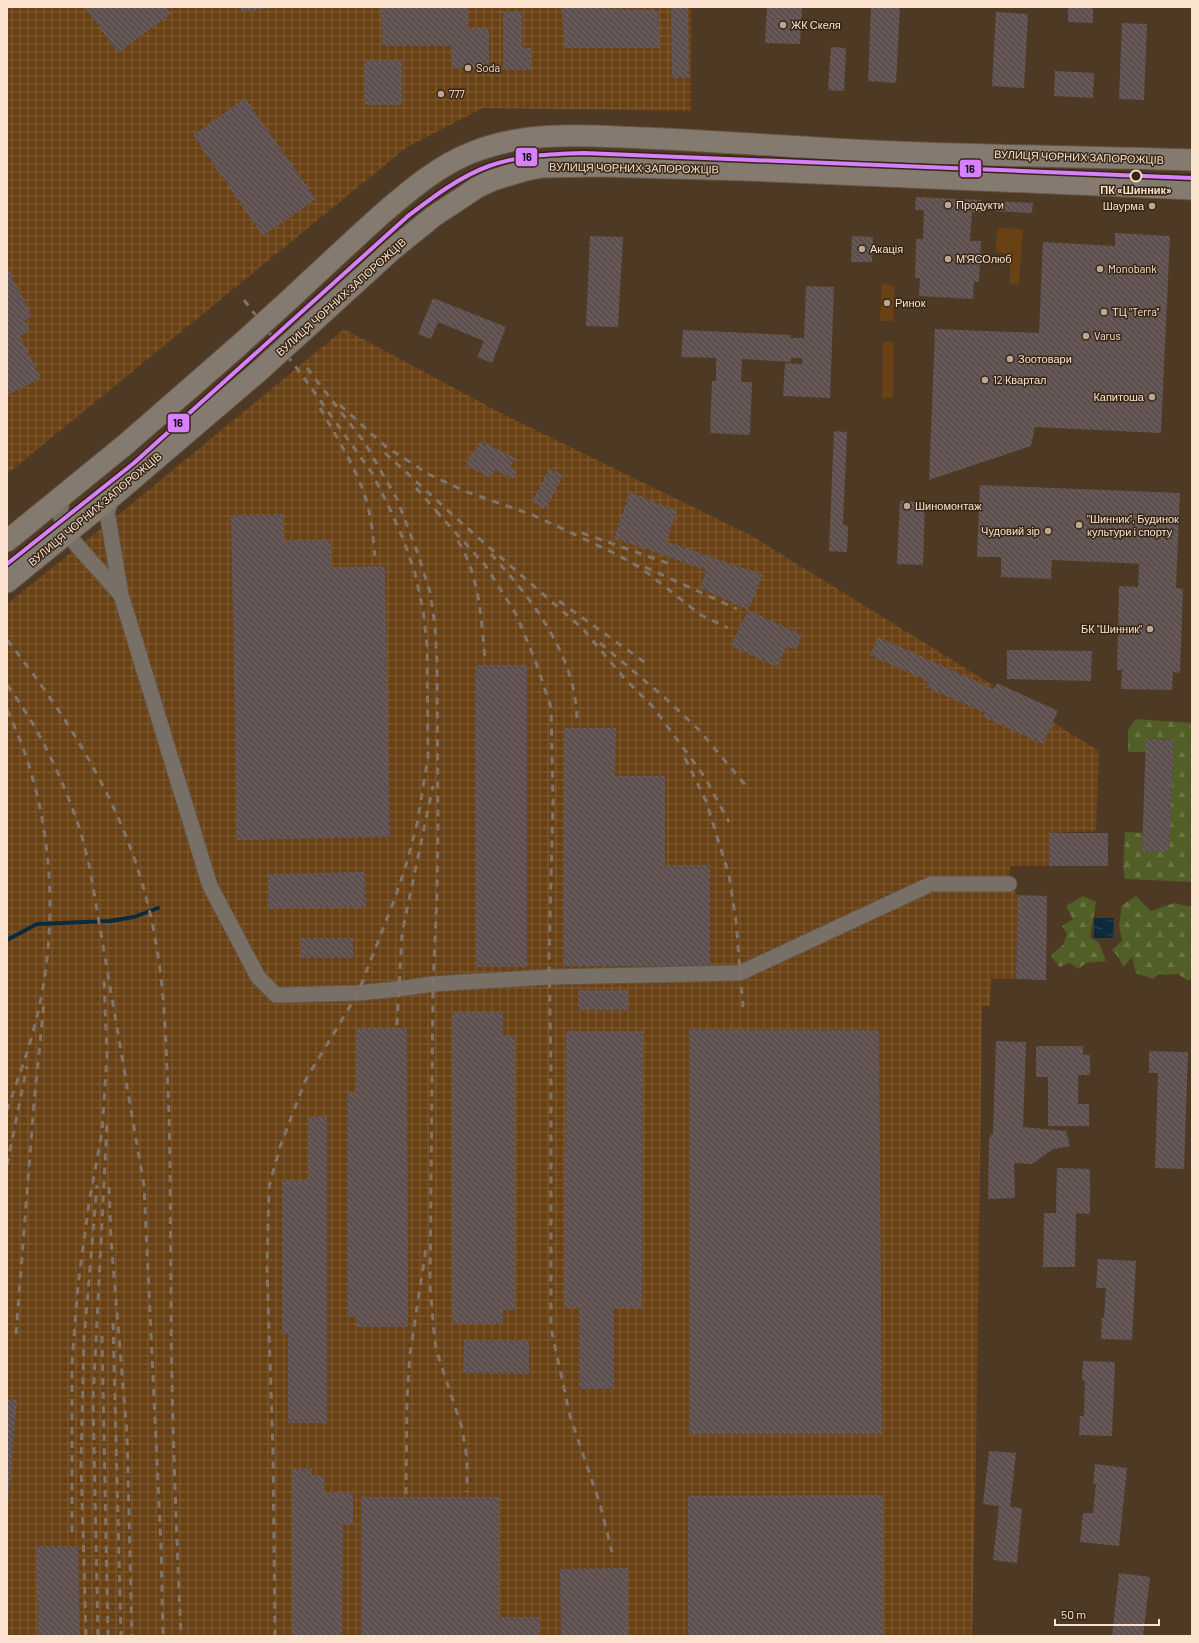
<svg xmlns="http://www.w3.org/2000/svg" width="1199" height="1643" font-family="Barlow,sans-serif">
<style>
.built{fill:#6a4115}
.industrial{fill:url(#industrial-grid)}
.forest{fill:url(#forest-firs)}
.water{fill:url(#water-ripples)}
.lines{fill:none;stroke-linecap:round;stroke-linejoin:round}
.stream{stroke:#0d2a3c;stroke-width:4}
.building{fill:url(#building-back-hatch)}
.minor-casing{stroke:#665443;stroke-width:17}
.secondary-casing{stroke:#665443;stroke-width:23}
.minor{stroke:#786f67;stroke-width:15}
.secondary{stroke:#847a70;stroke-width:21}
.rail{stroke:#817468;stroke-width:3;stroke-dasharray:7 7;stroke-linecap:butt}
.secondary-bridge-casing{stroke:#665443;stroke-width:23;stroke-linecap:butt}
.secondary-bridge{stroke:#847a70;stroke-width:21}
.tram-1-casing{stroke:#372616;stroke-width:7}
.tram-1{stroke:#d880ff;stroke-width:4}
.poi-dot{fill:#bea792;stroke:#372616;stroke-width:1.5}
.stop-dot{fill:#372616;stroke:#fae2ce;stroke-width:2}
.labels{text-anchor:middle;stroke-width:3;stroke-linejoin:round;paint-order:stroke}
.poi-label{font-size:11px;fill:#fae2ce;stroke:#372616;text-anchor:start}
.street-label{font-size:11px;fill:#fae2ce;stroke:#372616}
.stop-label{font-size:11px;font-weight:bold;fill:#fae2ce;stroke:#372616}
.line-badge{stroke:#372616;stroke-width:1.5}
.pale-badge-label{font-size:11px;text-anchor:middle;font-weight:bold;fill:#111}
</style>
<defs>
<pattern id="industrial-grid" width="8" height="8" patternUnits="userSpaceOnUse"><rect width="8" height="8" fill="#6a4115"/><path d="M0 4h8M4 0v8" fill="none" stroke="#805c36"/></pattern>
<pattern id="forest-firs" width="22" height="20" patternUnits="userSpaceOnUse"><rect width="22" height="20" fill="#515e26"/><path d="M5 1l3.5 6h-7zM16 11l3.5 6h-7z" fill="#6b7544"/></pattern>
<pattern id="water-ripples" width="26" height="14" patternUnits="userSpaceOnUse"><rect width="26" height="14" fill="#0d2a3c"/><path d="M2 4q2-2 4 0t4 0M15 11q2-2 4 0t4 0" fill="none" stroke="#314957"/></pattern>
<pattern id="building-back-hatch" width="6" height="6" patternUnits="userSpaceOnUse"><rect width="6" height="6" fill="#5d504f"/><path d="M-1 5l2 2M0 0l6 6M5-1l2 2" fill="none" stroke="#756967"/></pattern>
</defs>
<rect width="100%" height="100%" fill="#4e3924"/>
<!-- built -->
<g class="built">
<polygon points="997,228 1023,229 1019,285 1010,284 1010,254 996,252"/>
<polygon points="882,284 895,285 893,321 880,321"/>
<polygon points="883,342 894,342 893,398 882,398"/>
</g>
<!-- industrial -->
<g class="industrial">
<polygon points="7,7 691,7 691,111 483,108 407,147 7,474"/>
<polygon points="344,329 497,411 752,536 1099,751 1096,831 1049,833 1049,866 1010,866 1009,884 1018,895 1016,979 991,979 990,1006 982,1006 976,1457 972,1636 7,1636 7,604 128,507"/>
</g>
<!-- forest -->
<g class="forest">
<polygon points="1136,719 1192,723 1192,882 1125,879 1123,868 1125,832 1143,833 1142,850 1169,851 1174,740 1147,738 1146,752 1128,752 1128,730"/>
<polygon points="1083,896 1096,902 1090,937 1099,943 1106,961 1086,963 1078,969 1070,963 1059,967 1051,955 1063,945 1067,934 1062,926 1073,919 1066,906"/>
<polygon points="1136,896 1151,911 1174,903 1192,907 1192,979 1187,980 1178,974 1163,975 1160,973 1153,979 1136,973 1132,957 1123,967 1119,958 1112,950 1122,941 1119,925 1122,905"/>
</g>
<!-- water -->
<polygon class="water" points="1094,918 1114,918 1113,938 1094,938"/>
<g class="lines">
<!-- stream -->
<polyline class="stream" points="7,940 37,924 110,921 134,917 158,908"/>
</g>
<!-- building -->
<g class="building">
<polygon points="85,7 166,7 171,14 118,53"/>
<polygon points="241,7 271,7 271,8 241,12"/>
<polygon points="381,7 468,7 468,28 489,28 489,68 452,68 451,46 382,46"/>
<polygon points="561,7 658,10 660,48 565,48"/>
<polygon points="671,7 688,7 689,78 672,78"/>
<polygon points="767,7 802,7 800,44 765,43"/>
<polygon points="871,7 900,7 896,83 868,81"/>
<polygon points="1068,7 1093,7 1093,23 1068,22"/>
<polygon points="503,11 522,11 522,48 531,48 531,70 503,70"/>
<polygon points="996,12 1028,14 1024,88 992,86"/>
<polygon points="1122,23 1147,24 1144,100 1119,99"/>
<polygon points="831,47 846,48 844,91 828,90"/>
<polygon points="402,60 402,105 365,105 364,61"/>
<polygon points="1055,71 1094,73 1093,98 1054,96"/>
<polygon points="245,98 316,199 263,236 193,135"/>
<polygon points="916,197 981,200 981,213 972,212 970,241 981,241 979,282 974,281 973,299 919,296 920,278 915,278 916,239 923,239 924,210 915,210"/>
<polygon points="994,201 1033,203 1032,213 994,211"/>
<polygon points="1115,233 1170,236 1161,433 1035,427 1031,446 929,480 935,329 1039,333 1043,242 1115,246"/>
<polygon points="590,236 623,237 618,327 586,326"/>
<polygon points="852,236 873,237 872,262 851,262"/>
<polygon points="7,266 32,316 25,320 30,331 20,336 41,378 7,395"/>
<polygon points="806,286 834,287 830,398 783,396 785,363 802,364 802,358 791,358 791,362 742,359 741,382 752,382 750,435 710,433 712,381 716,381 716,358 681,357 683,330 791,335 791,338 804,338"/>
<polygon points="433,298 506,327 492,363 477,357 484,341 438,322 431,339 418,334"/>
<polygon points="834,431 847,432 843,525 848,526 847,552 829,551"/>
<polygon points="480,441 515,458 510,468 517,471 513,479 495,470 491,478 465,465 472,451 474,453"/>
<polygon points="549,469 563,475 546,509 532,502"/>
<polygon points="980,485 1180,493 1176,588 1183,589 1180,673 1173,672 1172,690 1121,689 1122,670 1117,670 1119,586 1138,587 1139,564 1170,565 1052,560 1051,579 1001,577 1001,557 977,557"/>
<polygon points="630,492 677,511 666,541 763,575 748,610 700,588 706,570 614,538"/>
<polygon points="900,501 925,502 923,565 897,564"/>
<polygon points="283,514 284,541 331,540 331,567 385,566 390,837 237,840 231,515"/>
<polygon points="748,610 802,635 796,650 787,646 777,667 731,646"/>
<polygon points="878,637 994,689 997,683 1058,711 1043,744 983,717 985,713 926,687 929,682 870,655"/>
<polygon points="1007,650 1092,651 1091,681 1007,679"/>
<polygon points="475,665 527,665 527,967 476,967"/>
<polygon points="564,728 616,728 615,776 665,776 665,865 710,865 710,966 563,966"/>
<polygon points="1146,738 1174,740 1169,852 1142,851"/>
<rect x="1049" y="833" width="59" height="33"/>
<polygon points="365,872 366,907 268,909 268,874"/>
<polygon points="1018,895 1047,896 1046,980 1016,979"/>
<rect x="301" y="938" width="52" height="20"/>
<rect x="578" y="990" width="50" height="20"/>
<polygon points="452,1012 503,1012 503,1036 515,1036 515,1310 503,1310 503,1324 452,1324"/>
<polygon points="356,1028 407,1028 408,1327 357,1327 357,1317 347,1317 347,1093 356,1093"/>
<polygon points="689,1029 879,1030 882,1434 689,1434"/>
<polygon points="566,1031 643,1031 642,1308 614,1308 614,1389 579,1389 579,1308 564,1308"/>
<polygon points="996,1041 1026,1042 1023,1127 1066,1131 1070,1146 1053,1149 1032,1164 1014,1163 1015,1198 988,1199 989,1138 993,1133"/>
<polygon points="1036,1046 1083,1046 1083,1055 1090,1055 1090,1075 1078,1075 1078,1104 1089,1104 1089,1126 1048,1126 1048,1077 1036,1077"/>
<polygon points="1149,1051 1188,1052 1184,1169 1155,1168 1158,1073 1149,1073"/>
<polygon points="308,1117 327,1117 327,1423 288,1423 288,1334 282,1334 282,1180 308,1180"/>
<polygon points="1057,1168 1090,1169 1090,1214 1076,1213 1075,1267 1043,1267 1044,1213 1056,1213"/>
<polygon points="1098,1259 1136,1261 1132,1340 1101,1339 1102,1318 1104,1318 1106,1288 1096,1288"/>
<polygon points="464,1340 529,1341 529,1374 463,1373"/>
<polygon points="1083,1361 1115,1362 1112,1436 1079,1435 1080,1416 1084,1416 1085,1381 1082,1381"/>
<polygon points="7,1399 17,1400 8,1505 7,1505"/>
<polygon points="989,1451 1016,1453 1010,1507 1022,1508 1017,1563 993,1560 999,1506 983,1504"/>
<polygon points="1095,1464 1127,1468 1119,1546 1080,1542 1083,1513 1093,1513 1096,1484 1093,1484"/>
<polygon points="292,1469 312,1469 312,1476 324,1476 324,1493 353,1493 353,1525 343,1525 342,1636 292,1636"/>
<polygon points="883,1495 883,1636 688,1636 688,1496"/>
<polygon points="361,1497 499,1497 499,1617 540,1617 540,1636 361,1636"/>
<polygon points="36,1546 78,1546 80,1636 38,1636"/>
<polygon points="628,1568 628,1636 561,1636 560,1569"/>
<polygon points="1119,1573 1150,1577 1143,1636 1112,1636"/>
</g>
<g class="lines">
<!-- minor casing -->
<g class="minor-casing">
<g id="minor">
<polyline points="113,495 107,512 121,595 210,886 258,977 276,995 358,993 398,989 433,984 549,977 740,973 931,884 1009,884"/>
<polyline points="62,498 60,514 66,533 121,595"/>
</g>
</g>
<!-- secondary casing -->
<g class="secondary-casing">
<g id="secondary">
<path d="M 290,299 C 321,270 351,242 382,214 C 410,190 439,165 473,152 C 528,130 586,136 644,138 C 713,141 782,146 851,150 C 964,156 1078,156 1192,160"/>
<polyline points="312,323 392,250 434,216 478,187 493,180 526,170 542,167 598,166 744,170 1192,189"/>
<polyline points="7,541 126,444 236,348"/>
<polyline points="7,582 114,495 258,372"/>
</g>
</g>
<!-- minor -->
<use href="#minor" class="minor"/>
<!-- secondary -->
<use href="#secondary" class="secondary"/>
<!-- rail -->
<g class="rail">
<polyline points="244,300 302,375 372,473 389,507 404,541 415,573 423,610 427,645 428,757 417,824 407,862 395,898 358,993 305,1081 280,1147 269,1187 267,1269 273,1452 275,1636"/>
<polyline points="307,368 365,443 397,499 418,554 430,592 435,626 437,662 438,826 437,896 433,984 430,1285 433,1322 436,1349 462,1428 467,1459 467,1492"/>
<polyline points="340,405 385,446 430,475 467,492 533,515 616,554 641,568 701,615 728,628"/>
<path d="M 320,408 C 336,436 353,463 364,493 C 371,513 373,535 375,556"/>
<polyline points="385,453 466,527 583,629 624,678 653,707 704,776 729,822"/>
<polyline points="416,488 440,515"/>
<polyline points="436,511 485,565 516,614 535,660 551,707 553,802 549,957 551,1069 551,1328 570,1416 600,1504 612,1552"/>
<polyline points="582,533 673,565"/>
<path d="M 458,541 C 480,577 481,618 485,659"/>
<path d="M 491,554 C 533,600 577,657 577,722"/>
<polyline points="645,567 737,609"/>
<polyline points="559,601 650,666"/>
<path d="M 7,640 C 70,719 126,810 149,909 C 162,962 165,1015 167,1069 C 171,1142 170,1215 171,1288 C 171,1404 176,1520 181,1636"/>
<polyline points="600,643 664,697 699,730 747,787"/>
<path d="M 7,685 C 38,726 61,775 78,824 C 83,838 86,854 90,869 L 144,1186 L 161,1546 L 163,1636"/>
<path d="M 7,710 C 54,807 62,928 33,1032 C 26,1058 16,1084 7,1110"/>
<polyline points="685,758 706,801 729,875 736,921 743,1007"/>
<polyline points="397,1025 402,933 433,786"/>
<polyline points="7,1165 27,1066"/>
<polyline points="109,1187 111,1239 127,1435 132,1636"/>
<polyline points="113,1323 121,1636"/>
<polyline points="16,1334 34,1103 44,1003"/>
<polyline points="102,1336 108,1636"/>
<polyline points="406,1494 407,1398 410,1354 426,1248"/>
<polyline points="72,1532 72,1363 78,1285 89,1203 102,1132 107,1055 104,981"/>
<polyline points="86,1636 81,1463 84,1339 97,1185"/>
<polyline points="98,1636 93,1400 107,1124"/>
</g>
<!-- secondary-bridge casing -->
<g class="secondary-bridge-casing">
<g id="secondary-bridge">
<polyline points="236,348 290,299"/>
<polyline points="258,372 312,323"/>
</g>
</g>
<!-- secondary-bridge -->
<use href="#secondary-bridge" class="secondary-bridge"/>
<!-- tram-1 casing -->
<g class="tram-1-casing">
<path id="tram-1" d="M 7,564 L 134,463 L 408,216 C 433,197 459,177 489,166 C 520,155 552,154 584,153 L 1192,178"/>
</g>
<!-- tram-1 -->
<use href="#tram-1" class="tram-1"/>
</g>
<!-- markers -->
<g class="poi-dot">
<circle cx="783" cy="25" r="4"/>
<circle cx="468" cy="68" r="4"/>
<circle cx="441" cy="94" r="4"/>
<circle cx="948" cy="205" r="4"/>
<circle cx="1152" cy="206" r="4"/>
<circle cx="862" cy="249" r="4"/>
<circle cx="948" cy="259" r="4"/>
<circle cx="1100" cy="269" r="4"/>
<circle cx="887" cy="303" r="4"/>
<circle cx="1104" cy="312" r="4"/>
<circle cx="1086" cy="336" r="4"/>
<circle cx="1010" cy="359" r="4"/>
<circle cx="985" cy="380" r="4"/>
<circle cx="1152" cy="397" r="4"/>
<circle cx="907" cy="506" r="4"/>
<circle cx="1079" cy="525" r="4"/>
<circle cx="1048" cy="531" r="4"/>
<circle cx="1150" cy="629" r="4"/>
</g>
<circle class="stop-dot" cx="1136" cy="176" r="5.5"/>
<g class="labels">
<!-- poi labels -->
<g class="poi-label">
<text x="791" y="29">ЖК Скеля</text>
<text x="476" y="72">Soda</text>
<text x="449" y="98">777</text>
<text x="956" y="209">Продукти</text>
<text x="1144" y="210" text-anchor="end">Шаурма</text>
<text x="870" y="253">Акація</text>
<text x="956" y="263">М'ЯСОлюб</text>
<text x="1108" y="273">Monobank</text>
<text x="895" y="307">Ринок</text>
<text x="1112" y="316">ТЦ "Terra"</text>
<text x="1094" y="340">Varus</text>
<text x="1018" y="363">Зоотовари</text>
<text x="993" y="384">12 Квартал</text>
<text x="1144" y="401" text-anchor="end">Капитоша</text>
<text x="915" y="510">Шиномонтаж</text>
<text x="1087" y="523">"Шинник", Будинок<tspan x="1087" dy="13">культури і спорту</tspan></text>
<text x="1040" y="535" text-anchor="end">Чудовий зір</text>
<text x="1142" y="633" text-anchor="end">БК "Шинник"</text>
</g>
<!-- street labels -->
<g class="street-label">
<text transform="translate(1079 157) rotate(2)" y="4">ВУЛИЦЯ ЧОРНИХ ЗАПОРОЖЦІВ</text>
<text transform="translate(634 168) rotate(1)" y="4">ВУЛИЦЯ ЧОРНИХ ЗАПОРОЖЦІВ</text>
<text transform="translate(341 297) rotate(-42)" y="4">ВУЛИЦЯ ЧОРНИХ ЗАПОРОЖЦІВ</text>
<text transform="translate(95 509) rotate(-40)" y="4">ВУЛИЦЯ ЧОРНИХ ЗАПОРОЖЦІВ</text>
</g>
<!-- stop labels -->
<g class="stop-label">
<text x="1136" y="194">ПК «Шинник»</text>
</g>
</g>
<g class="line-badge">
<rect x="515" y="147" width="23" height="20" rx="4" fill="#d880ff"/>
<rect x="959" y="159" width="23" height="19" rx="4" fill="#d880ff"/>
<rect x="167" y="413" width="23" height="20" rx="4" fill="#d880ff"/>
</g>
<g class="pale-badge-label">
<text x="527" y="161">16</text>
<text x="970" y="173">16</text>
<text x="178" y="427">16</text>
</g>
<!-- border -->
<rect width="1199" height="1643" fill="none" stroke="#fae2ce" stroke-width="16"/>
<!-- scale -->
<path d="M1055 1619v6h104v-6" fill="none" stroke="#fae2ce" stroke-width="2"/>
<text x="1061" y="1619" font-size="12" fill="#fae2ce" stroke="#372616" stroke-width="3" paint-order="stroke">50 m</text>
</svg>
